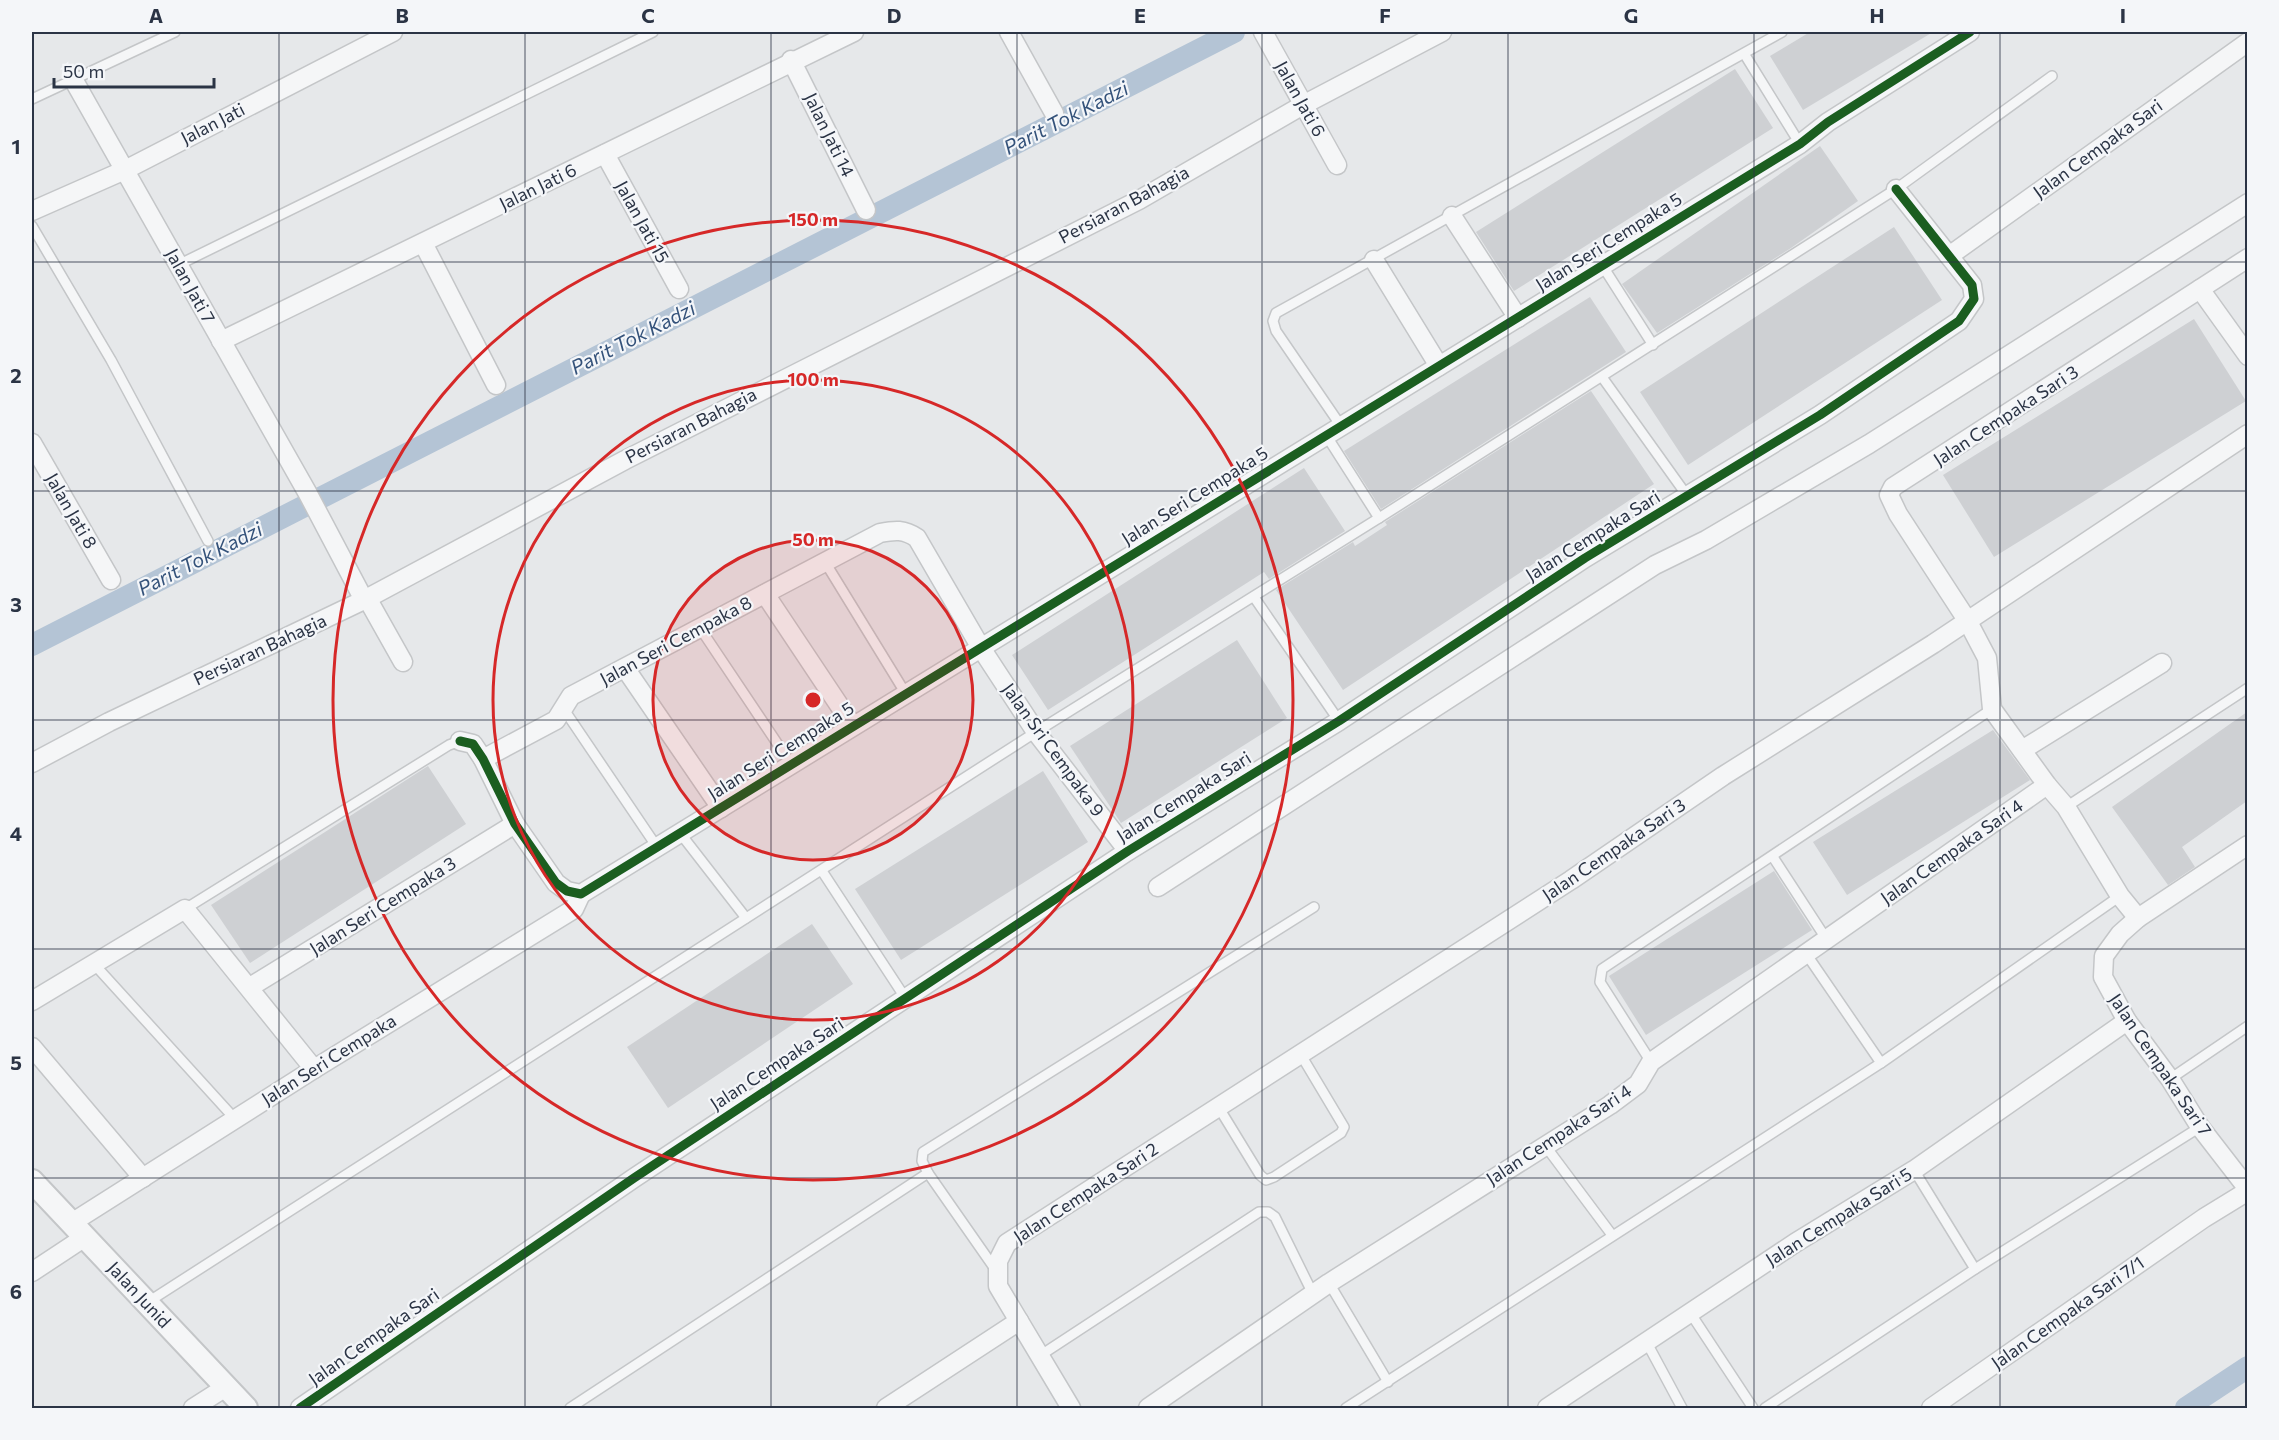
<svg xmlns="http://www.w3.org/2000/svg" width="2279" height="1440" font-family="Commissioner,sans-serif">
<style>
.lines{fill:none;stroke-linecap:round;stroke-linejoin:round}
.canal{stroke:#b4c4d5;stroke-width:22}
.building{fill:#ced0d3}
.service-casing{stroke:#c4c6c8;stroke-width:12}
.minor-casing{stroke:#c4c6c8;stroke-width:21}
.tertiary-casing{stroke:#c4c6c8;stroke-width:26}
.service{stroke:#f5f6f7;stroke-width:9}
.minor{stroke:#f5f6f7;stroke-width:18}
.tertiary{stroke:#f5f6f7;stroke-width:22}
.cycleway-casing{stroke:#f4f6f9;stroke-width:13}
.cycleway{stroke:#1b5e20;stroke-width:9}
.grid{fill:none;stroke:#2b3445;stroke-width:1.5;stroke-opacity:0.55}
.ring{fill:none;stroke:#d62828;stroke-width:3}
.labels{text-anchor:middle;stroke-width:4.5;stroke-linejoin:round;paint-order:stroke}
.street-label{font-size:18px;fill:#2b3445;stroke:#f4f6f9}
.water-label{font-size:20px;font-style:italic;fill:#34527a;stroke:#f4f6f9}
.centre{fill:#d62828;stroke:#f4f6f9;stroke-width:3}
.ring-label{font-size:18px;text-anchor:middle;font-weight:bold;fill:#d62828;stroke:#f4f6f9;stroke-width:4.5;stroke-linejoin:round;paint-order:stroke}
.neatline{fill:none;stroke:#2b3445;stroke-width:2}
.grid-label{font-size:20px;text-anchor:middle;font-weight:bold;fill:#2b3445}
</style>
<rect width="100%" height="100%" fill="#e6e8ea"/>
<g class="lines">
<!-- canal -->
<g class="canal">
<polyline points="32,645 1234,32"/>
<polyline points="2186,1408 2248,1367"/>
</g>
</g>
<!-- building -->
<g class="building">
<polygon points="1810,32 1933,32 1803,110 1770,56"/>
<polygon points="1735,69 1773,128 1514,291 1476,232"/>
<polygon points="1820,146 1858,201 1791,248 1657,333 1622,284"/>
<polygon points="1894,227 1942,300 1688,465 1640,392"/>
<polygon points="1590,297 1626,352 1381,509 1344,451"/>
<polygon points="2194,319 2246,401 1994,557 1943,475"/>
<polygon points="1591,391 1654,484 1343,690 1276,590 1353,542 1355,546 1387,525 1385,522"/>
<polygon points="1304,468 1345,531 1269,579 1264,572 1048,710 1012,655"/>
<polygon points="1237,640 1287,718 1121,823 1070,746"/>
<polygon points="2247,712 2247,801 2182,847 2195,867 2168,885 2112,807"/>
<polygon points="1993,730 2030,780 1847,895 1813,842"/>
<polygon points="428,766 466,824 250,963 211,905"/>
<polygon points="1043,771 1088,842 901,960 855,889"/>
<polygon points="1774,871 1812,930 1646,1035 1609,976"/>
<polygon points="812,924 853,984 668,1108 627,1047"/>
</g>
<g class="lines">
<!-- service casing -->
<g class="service-casing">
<g id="service">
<polyline points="1745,55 1800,144"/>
<polyline points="32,99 175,32"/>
<polyline points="32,226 111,360 208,541"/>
<polyline points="178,265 653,32"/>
<polyline points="1602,265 1653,345"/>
<polyline points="1602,377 1688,497"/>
<polyline points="1341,426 1276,331 1273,321 1276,313 1782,32"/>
<polyline points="1326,435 1379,518"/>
<polyline points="825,562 906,694"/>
<polyline points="1254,597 1339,721"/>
<polyline points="700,628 791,764"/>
<polyline points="563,708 657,847"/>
<polyline points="2066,807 2248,688"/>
<polyline points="680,833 746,918"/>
<polyline points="1773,857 1827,940"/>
<polyline points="822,871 906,999"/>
<polyline points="185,909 449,745 460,741"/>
<polyline points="1807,955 1881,1063"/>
<polyline points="94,964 235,1119"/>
<polyline points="1651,1062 1600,982 1602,969 1992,709"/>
<polyline points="2170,1079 2248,1026"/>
<polyline points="1219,1108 1260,1175 1266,1180 1274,1177 1341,1133 1344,1127 1301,1055"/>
<polyline points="1544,1144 1612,1235"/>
<polyline points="1914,1170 1975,1269"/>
<polyline points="995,1269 928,1173 922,1161 923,1152 1314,907"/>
<polyline points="1329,1283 1388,1382"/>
<polyline points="148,1302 1036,732 1379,518 1896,189 2052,76"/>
<polyline points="1691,1314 1753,1408"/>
<polyline points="1647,1343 1682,1408"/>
<polyline points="1041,1355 1259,1212 1268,1212 1275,1217 1313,1294"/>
<polyline points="570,1408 928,1173"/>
<polyline points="1346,1408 1881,1063 2120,896"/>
<polyline points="1765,1408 1975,1269 2200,1127"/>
</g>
</g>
<!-- minor casing -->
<g class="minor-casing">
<g id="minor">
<polyline points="1009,32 1054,113"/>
<polyline points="1263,32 1337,165"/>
<polyline points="791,60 866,210"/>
<polyline points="73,79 307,492 364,600"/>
<polyline points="605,154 679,289"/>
<polyline points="32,211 125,170 393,32"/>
<polyline points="1452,216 1518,318"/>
<polyline points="423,243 496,385"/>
<polyline points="1949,256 2248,42"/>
<polyline points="1374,260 1439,366"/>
<polyline points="2200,289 2248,356"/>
<polyline points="221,341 854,32"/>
<polyline points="32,443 111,580"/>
<polyline points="765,594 853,726"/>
<polyline points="367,598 403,662"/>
<polyline points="625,668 721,808"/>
<polyline points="460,741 473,744 483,759 515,824 556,883 567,891 581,894 1800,144 1828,122 1970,32"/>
<polyline points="2022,750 2162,663"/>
<path d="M 483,759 L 556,720 L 571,696 L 880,533 C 895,530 904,529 917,538 L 981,648 L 1036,732 L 1128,851"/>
<polyline points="32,763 109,722 364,600 625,460 1139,200 1303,105 1442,32"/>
<polyline points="2248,845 2138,918 2120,934 2104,956 2103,977 2127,1021 2170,1079 2200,1127 2248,1189"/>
<polyline points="1158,887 1655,565 1706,540 1869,444 2248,203"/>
<polyline points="2138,918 2120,896 2066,807 2047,785 1992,709 1987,658 1967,620 1898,514 1889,495 1893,487 2248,258"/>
<polyline points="250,987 515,824"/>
<polyline points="32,1001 185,909 314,1069"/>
<polyline points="32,1047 143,1178"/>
<polyline points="73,1222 314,1069 574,909 581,894"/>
<polyline points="32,1272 85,1237"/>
<polyline points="193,1408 226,1387"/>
<polyline points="300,1408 634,1178 1128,851 1339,721 1585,558 1820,415 1959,321 1974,299 1972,285 1896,189"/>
<polyline points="886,1408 1019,1321"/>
<polyline points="1071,1408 998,1286 998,1261 1007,1243 1571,880 1723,776 1933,644 2248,434"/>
<polyline points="1148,1408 1329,1283 1610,1105 1638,1084 1651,1062 2047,785"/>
<polyline points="1547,1408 1795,1243 1914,1170 2127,1021"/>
<polyline points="1931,1408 2204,1218 2248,1191"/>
</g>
</g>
<!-- tertiary casing -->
<g class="tertiary-casing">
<polyline id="tertiary" points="32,1181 246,1408"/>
</g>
<!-- service -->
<use href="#service" class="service"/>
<!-- minor -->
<use href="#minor" class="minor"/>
<!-- tertiary -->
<use href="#tertiary" class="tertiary"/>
<!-- cycleway casing -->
<g class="cycleway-casing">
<g id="cycleway">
<polyline points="460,741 473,744 483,759 515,824 556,883 567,891 581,894 1800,144 1828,122 1970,32"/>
<polyline points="300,1408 634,1178 1128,851 1339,721 1585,558 1820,415 1959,321 1974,299 1972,285 1896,189"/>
</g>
</g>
<!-- cycleway -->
<use href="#cycleway" class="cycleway"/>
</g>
<!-- grid -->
<path class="grid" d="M 279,32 L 279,1408M 525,32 L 525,1408M 771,32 L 771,1408M 1017,32 L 1017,1408M 1262,32 L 1262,1408M 1508,32 L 1508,1408M 1754,32 L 1754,1408M 2000,32 L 2000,1408M 32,262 L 2248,262M 32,491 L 2248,491M 32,720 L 2248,720M 32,949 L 2248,949M 32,1178 L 2248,1178"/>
<!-- distance rings -->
<circle cx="813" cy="700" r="160" fill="#d62828" fill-opacity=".12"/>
<g class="ring">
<circle cx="813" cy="700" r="160"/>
<circle cx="813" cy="700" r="320"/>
<circle cx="813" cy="700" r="480"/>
</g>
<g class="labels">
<!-- street labels -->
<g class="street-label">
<text transform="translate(1300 99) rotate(61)" y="6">Jalan Jati 6</text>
<text transform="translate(213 124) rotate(-27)" y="6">Jalan Jati</text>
<text transform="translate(829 135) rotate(64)" y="6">Jalan Jati 14</text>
<text transform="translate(2098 149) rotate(-36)" y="6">Jalan Cempaka Sari</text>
<text transform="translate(538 187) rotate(-26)" y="6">Jalan Jati 6</text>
<text transform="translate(1124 205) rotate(-28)" y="6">Persiaran Bahagia</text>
<text transform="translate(642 222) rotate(61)" y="6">Jalan Jati 15</text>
<text transform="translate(1609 242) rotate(-32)" y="6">Jalan Seri Cempaka 5</text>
<text transform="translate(190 286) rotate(61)" y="6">Jalan Jati 7</text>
<text transform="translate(2006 416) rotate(-33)" y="6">Jalan Cempaka Sari 3</text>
<text transform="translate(691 426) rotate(-27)" y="6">Persiaran Bahagia</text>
<text transform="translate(1195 496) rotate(-32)" y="6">Jalan Seri Cempaka 5</text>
<text transform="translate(71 511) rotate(60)" y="6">Jalan Jati 8</text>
<text transform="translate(1593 536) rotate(-32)" y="6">Jalan Cempaka Sari</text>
<text transform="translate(676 641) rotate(-28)" y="6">Jalan Seri Cempaka 8</text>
<text transform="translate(260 650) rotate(-25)" y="6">Persiaran Bahagia</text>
<text transform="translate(1053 750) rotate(54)" y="6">Jalan Sri Cempaka 9</text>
<text transform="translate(781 751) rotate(-32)" y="6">Jalan Seri Cempaka 5</text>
<text transform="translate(1184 797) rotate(-32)" y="6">Jalan Cempaka Sari</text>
<text transform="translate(1614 850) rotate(-34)" y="6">Jalan Cempaka Sari 3</text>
<text transform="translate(1952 852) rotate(-35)" y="6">Jalan Cempaka Sari 4</text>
<text transform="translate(383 906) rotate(-32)" y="6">Jalan Seri Cempaka 3</text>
<text transform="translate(329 1060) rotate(-32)" y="6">Jalan Seri Cempaka</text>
<text transform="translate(777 1064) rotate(-33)" y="6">Jalan Cempaka Sari</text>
<text transform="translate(2160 1065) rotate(56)" y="6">Jalan Cempaka Sari 7</text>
<text transform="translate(1559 1135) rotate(-33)" y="6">Jalan Cempaka Sari 4</text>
<text transform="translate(1086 1193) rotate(-33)" y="6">Jalan Cempaka Sari 2</text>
<text transform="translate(1839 1217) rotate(-32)" y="6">Jalan Cempaka Sari 5</text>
<text transform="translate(139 1295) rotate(47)" y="6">Jalan Junid</text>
<text transform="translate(2068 1313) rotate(-35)" y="6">Jalan Cempaka Sari 7/1</text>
<text transform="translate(374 1337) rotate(-35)" y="6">Jalan Cempaka Sari</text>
</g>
<!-- water labels -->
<g class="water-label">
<text transform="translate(1066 118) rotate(-27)" y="7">Parit Tok Kadzi</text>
<text transform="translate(633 338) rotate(-27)" y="7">Parit Tok Kadzi</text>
<text transform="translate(200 559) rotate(-27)" y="7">Parit Tok Kadzi</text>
</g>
</g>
<circle cx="813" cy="700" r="9" class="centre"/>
<g class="ring-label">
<text x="813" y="226">150 m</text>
<text x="813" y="386">100 m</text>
<text x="813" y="546">50 m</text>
</g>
<!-- border -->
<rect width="2279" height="1440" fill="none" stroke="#f4f6f9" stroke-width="66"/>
<!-- scale -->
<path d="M54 78v9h160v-9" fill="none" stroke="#2b3445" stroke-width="3"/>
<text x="63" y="78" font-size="18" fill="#2b3445" stroke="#f4f6f9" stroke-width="4.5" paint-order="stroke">50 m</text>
<rect x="33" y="33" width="2213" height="1374" class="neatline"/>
<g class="grid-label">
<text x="156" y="23">A</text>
<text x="402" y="23">B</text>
<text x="648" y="23">C</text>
<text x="894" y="23">D</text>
<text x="1140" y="23">E</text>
<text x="1385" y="23">F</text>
<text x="1631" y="23">G</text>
<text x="1877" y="23">H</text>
<text x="2123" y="23">I</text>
<text x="16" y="154">1</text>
<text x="16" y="383">2</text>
<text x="16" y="612">3</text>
<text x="16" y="841">4</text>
<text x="16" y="1070">5</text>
<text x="16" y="1299">6</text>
</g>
</svg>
